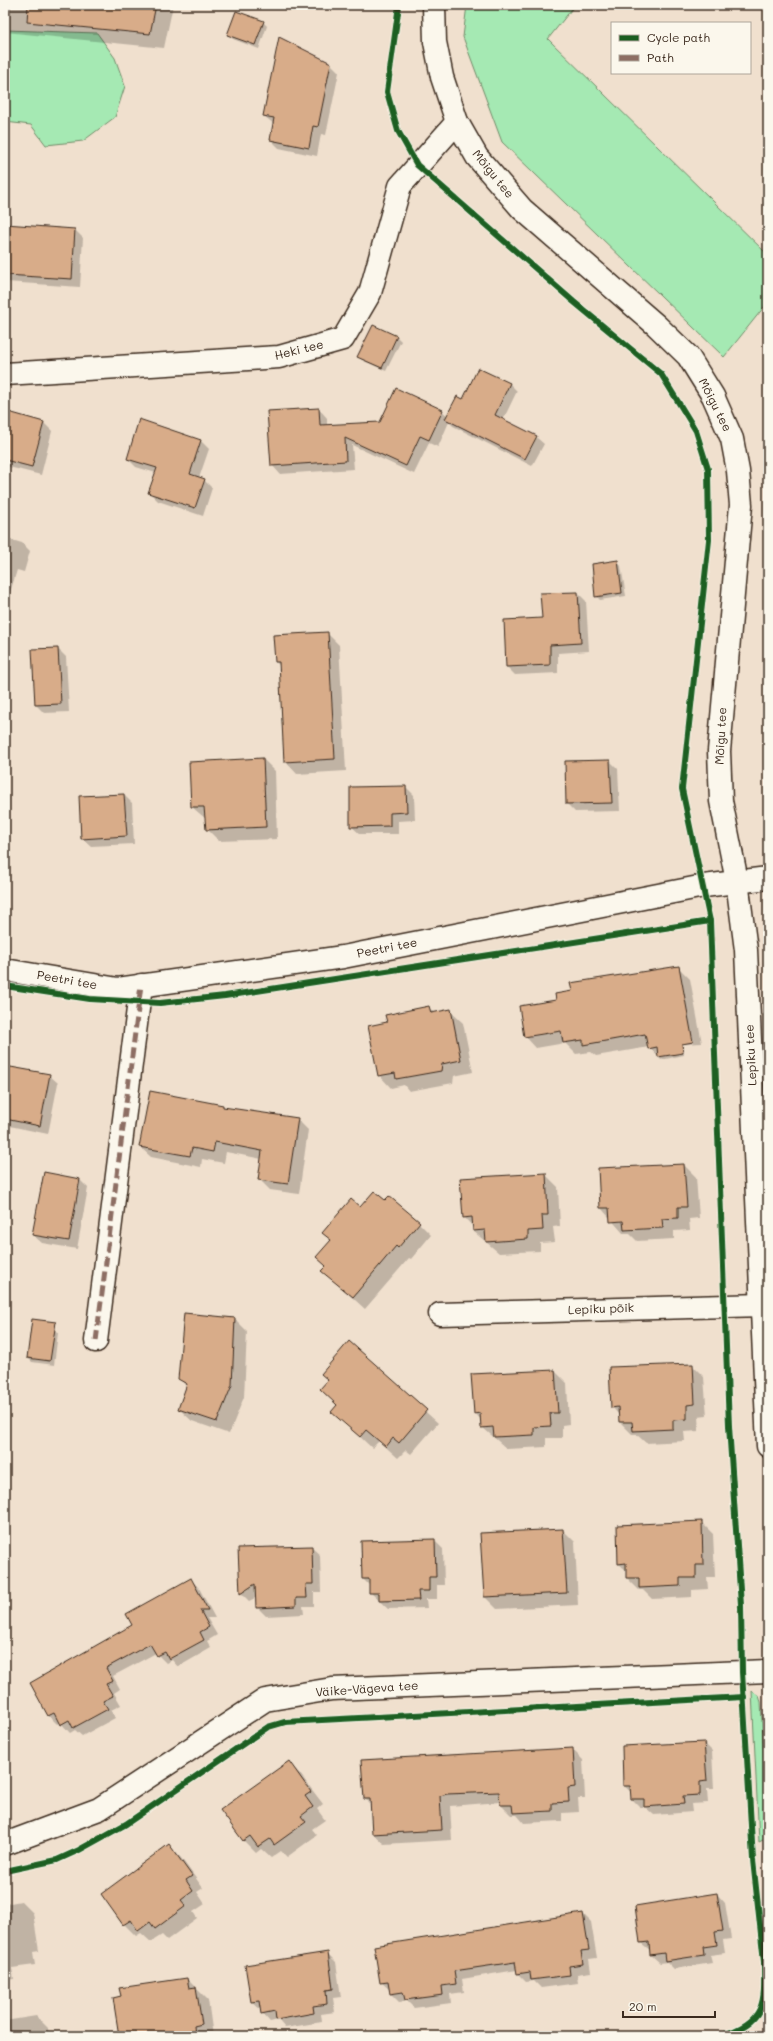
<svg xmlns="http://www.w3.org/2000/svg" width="773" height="2041" font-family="Mali,sans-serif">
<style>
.green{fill:#a5e9b3;stroke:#708a68}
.shadow{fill:#0003}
.building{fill:#d8ac89;stroke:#3b2a1e}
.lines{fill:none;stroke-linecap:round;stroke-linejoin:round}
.minor-casing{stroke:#3b2a1e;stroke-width:25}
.minor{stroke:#fbf7ec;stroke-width:22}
.quiet{stroke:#8d6e63;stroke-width:5;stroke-dasharray:10 5;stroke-linecap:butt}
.cycleway-casing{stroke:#fbf7ec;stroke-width:8}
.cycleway{stroke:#1b5e20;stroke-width:6}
.labels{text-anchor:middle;stroke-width:4;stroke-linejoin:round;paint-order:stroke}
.street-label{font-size:12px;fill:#3b2a1e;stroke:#fbf7ec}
</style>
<rect width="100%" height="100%" fill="#f0e0ce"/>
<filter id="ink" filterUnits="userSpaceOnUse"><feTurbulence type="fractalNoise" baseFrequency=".025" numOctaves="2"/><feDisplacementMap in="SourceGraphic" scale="8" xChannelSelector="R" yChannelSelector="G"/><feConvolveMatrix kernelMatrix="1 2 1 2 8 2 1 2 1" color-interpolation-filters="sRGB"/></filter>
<g filter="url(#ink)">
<!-- green -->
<g class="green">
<polygon points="467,5 575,5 548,39 768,255 768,302 724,357 502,142 463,37"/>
<polygon points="5,30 97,33 115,58 125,86 115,117 83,141 46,145 31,125 5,122"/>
<polygon points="752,1691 759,1696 761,1702 768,1834 765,1839 759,1842"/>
</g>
<!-- shadow -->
<g class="shadow">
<polygon points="5,5 173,5 164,48 5,32"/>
<polygon points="263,22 267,26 259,49 233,39 229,35"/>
<polygon points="331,64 339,72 326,135 321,134 317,156 279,148 271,140 274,124 264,116"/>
<polygon points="5,225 75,230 83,238 80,287 6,282"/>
<polygon points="373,326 397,337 401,341 386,371 362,360 358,356"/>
<polygon points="479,369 510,384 517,391 503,420 536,437 544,444 532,466 453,426 449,422 438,447 429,443 414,474 352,445 354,469 280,474 272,465 319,409 327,418 327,426 380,423 442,411 448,416 463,400"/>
<polygon points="5,412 44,423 52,431 41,475 5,466"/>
<polygon points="201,441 209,449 199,478 204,480 212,488 203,516 158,501 150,493 156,473 136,467 128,459"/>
<polygon points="5,538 22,543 30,551 24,572 17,570 5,609"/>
<polygon points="617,561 621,566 626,596 600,600 596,596"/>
<polygon points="578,593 586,601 589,651 558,653 558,673 515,675 507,667 543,619 541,594"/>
<polygon points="327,633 339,645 346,771 297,774 285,761 280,666 276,662"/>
<polygon points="58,649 66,657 69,712 44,713 36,705 33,650"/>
<polygon points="263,759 275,771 277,839 219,841 207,829 206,819 192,807"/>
<polygon points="610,761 618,769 620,811 575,812 567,804 566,762"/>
<polygon points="406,787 414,795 415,820 398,821 398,834 360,834 351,826"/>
<polygon points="124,795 132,803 134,844 91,846 82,838"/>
<polygon points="678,967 690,979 702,1043 683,1044 684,1055 661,1060 649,1047 596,1056 591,1052 576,1054 565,1043 536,1048 525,1036 557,1001 573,992"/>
<polygon points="429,1008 435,1013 450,1011 463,1023 473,1072 454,1076 453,1083 409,1091 404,1085 391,1088 379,1075 388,1023"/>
<polygon points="5,1067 49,1075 58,1083 48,1134 5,1125"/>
<polygon points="223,1106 225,1108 297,1119 308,1130 299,1194 270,1190 259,1179 262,1159 226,1152 224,1163 202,1159 201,1167 151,1157 140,1147"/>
<polygon points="684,1165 696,1177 699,1218 689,1219 690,1230 674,1231 674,1239 637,1241 629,1233 623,1233 601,1208"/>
<polygon points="545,1174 558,1187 560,1226 553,1227 555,1242 540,1243 540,1251 499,1253 473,1231 473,1227 464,1217"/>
<polygon points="80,1180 88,1188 77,1249 42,1243 33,1235"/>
<polygon points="385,1202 419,1223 431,1235 411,1259 409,1258 365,1309 323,1271 327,1266 331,1241 324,1233 360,1208"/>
<polygon points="235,1319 247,1331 244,1397 229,1434 192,1421 179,1409 187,1387 179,1378"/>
<polygon points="54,1329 58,1333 54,1365 32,1362 28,1358"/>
<polygon points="349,1343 438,1423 411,1454 406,1450 398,1458 379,1441 372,1448 345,1423 329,1381"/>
<polygon points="692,1365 704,1377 707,1416 698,1417 699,1431 684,1432 685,1441 646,1443 636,1434 632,1434 620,1422 619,1415 612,1407"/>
<polygon points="555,1371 567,1383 569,1424 562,1425 562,1438 546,1438 546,1447 507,1449 482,1427 482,1421 475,1413"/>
<polygon points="701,1522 713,1534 715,1577 707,1577 708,1589 692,1590 692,1597 652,1599 643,1590 639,1590 627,1578 627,1571 619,1564"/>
<polygon points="563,1530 575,1542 578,1605 497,1609 485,1597 481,1534"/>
<polygon points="434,1540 443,1549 444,1585 437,1585 437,1599 426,1599 427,1608 388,1609 370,1592 370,1586 363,1579"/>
<polygon points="311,1547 320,1555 321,1592 314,1592 314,1606 303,1606 304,1614 266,1616 257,1607 257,1597 249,1601 241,1593"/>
<polygon points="191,1580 199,1588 215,1618 207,1618 217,1635 207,1641 211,1648 178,1667 172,1660 166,1663 156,1653 113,1676 120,1689 114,1693 121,1705 111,1710 115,1718 82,1736 75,1730 70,1733 60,1722 57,1724 49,1716 31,1684 133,1625"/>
<polygon points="704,1743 712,1751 714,1789 707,1789 708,1803 691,1804 692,1812 654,1815 645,1807 640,1807 632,1799 632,1793 624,1786 623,1747"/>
<polygon points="572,1749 583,1760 585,1798 578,1798 579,1812 562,1813 562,1821 524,1823 517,1815 511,1815 501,1805 500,1802 450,1806 452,1840 384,1844 373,1834 372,1806 365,1799"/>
<polygon points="288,1762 300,1774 323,1804 317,1809 325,1820 312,1829 317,1835 287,1857 281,1851 271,1858 261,1849 256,1853 244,1841 222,1810"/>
<polygon points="169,1846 181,1858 203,1888 197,1892 205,1904 193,1912 197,1918 167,1940 162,1935 151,1942 141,1933 136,1936 124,1924 102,1894"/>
<polygon points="717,1894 725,1903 731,1939 723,1940 725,1953 710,1955 712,1963 674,1969 667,1962 660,1963 651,1955 651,1951 641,1943 636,1907"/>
<polygon points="21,1901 33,1913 39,1951 33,1952 35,1965 12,1968 14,1979 5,1980 5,1904"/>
<polygon points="583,1914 591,1922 597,1958 589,1959 591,1972 577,1974 578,1983 541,1988 534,1981 526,1982 518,1974 517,1970 462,1979 464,1992 450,1994 451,2003 414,2008 407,2001 399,2002 391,1994 390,1990 381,1982"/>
<polygon points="327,1953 336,1962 341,1997 333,1998 335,2012 321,2014 322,2022 285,2028 278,2020 270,2022 262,2013 261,2010 252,2002"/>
<polygon points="187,1979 208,2000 213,2036 120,2036"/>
<polygon points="36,2016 48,2028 49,2036 5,2036 5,2021"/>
</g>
<!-- building -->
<g class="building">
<polygon points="28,5 156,5 150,34 27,22"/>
<polygon points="236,11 264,21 255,45 227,35"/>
<polygon points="279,37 331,63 318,127 313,126 309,148 270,140 274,118 263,116"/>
<polygon points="5,224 75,229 72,279 5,275"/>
<polygon points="373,325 397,336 382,368 357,357"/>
<polygon points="478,368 510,383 495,415 537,436 525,459 445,419 457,396 463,399"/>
<polygon points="396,388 443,410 429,440 420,436 406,466 345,438 346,461 271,466 267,411 319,408 320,425 380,422"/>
<polygon points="5,411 44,422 32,467 5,460"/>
<polygon points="139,419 201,440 190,474 205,479 195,508 148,493 157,468 127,459"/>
<polygon points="618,560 622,593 595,597 592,564"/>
<polygon points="578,592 581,643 550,645 550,665 506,667 504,620 542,618 540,593"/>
<polygon points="328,632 335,759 284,762 279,662 275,662 273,635"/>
<polygon points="58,648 61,704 35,705 32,649"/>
<polygon points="263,758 266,827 206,830 204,807 191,807 189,762"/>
<polygon points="610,760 612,803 566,804 565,761"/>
<polygon points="406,786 407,812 390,813 390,826 350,827 350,787"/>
<polygon points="124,794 127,836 81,839 79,796"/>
<polygon points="679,966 693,1042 682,1044 683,1053 658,1057 657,1047 648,1049 645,1034 583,1045 583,1040 563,1043 561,1031 524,1037 519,1006 556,1000 555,994 572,991 570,983"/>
<polygon points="429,1006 431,1013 451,1009 461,1060 442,1064 441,1071 396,1079 395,1073 378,1076 368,1026 387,1022 385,1015"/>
<polygon points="5,1066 50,1074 40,1126 5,1119"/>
<polygon points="150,1091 223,1105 223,1107 298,1118 288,1184 258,1180 262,1151 215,1142 213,1152 192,1148 190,1156 139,1147"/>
<polygon points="684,1164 687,1207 678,1207 678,1218 662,1219 663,1228 624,1230 623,1221 610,1222 609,1208 600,1208 598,1168"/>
<polygon points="44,1172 80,1179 69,1241 32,1235"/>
<polygon points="546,1173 548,1215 542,1215 543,1230 528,1231 528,1239 486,1242 485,1230 473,1231 472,1217 463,1218 460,1178"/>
<polygon points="374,1191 385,1200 389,1196 420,1222 398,1248 396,1246 353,1297 321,1271 326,1266 316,1257 331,1240 322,1233 351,1199 360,1207"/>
<polygon points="184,1313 235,1318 232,1385 217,1422 178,1409 187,1384 178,1379"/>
<polygon points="32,1319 56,1322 50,1361 27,1358"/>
<polygon points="349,1341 427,1410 399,1443 393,1438 386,1447 366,1430 360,1437 331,1412 337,1405 320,1389 328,1380 321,1374"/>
<polygon points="693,1364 695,1404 687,1405 687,1419 673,1420 673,1429 633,1431 632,1422 619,1422 618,1407 611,1408 609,1367"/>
<polygon points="555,1370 558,1413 550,1413 551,1426 534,1427 534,1435 494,1437 493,1427 481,1428 480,1413 474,1414 471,1374"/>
<polygon points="702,1521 703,1565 696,1565 696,1578 680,1578 680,1586 639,1588 639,1578 626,1578 626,1563 618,1564 617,1525"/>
<polygon points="563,1529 567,1593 484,1597 480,1533"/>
<polygon points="435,1539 436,1577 429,1577 429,1591 418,1591 419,1600 379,1601 379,1593 369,1593 369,1579 362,1579 361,1541"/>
<polygon points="312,1546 313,1584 306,1584 307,1598 296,1598 296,1606 256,1608 255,1584 240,1594 238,1548"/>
<polygon points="191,1578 208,1610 200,1610 209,1627 200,1632 204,1640 169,1659 165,1652 157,1656 150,1644 106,1668 113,1681 106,1684 113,1696 103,1701 108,1709 73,1728 69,1720 60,1725 54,1713 48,1716 30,1683 132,1625 126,1614"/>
<polygon points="704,1742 707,1781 700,1782 700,1795 683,1796 684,1804 644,1807 644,1799 631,1799 630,1786 623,1786 622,1746"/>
<polygon points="573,1748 575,1787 568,1788 569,1802 552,1803 552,1811 513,1813 512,1805 500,1805 499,1792 447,1794 440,1796 442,1830 372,1834 370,1799 364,1799 361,1760"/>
<polygon points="289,1761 311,1792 305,1796 313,1807 301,1816 306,1822 274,1845 270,1839 258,1847 250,1836 243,1841 220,1810"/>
<polygon points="169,1844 192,1876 186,1880 193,1891 181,1900 186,1906 155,1929 150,1922 138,1931 131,1920 123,1925 101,1894"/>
<polygon points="717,1893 723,1931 715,1932 717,1945 703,1947 704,1955 665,1961 664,1953 650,1955 649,1942 640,1943 635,1906"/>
<polygon points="583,1913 589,1950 581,1951 583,1964 569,1966 570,1975 531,1980 530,1972 517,1974 515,1962 454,1971 456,1984 442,1986 443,1995 405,2000 403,1992 390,1994 388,1982 380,1983 374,1946"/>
<polygon points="328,1952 333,1989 326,1990 327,2004 313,2006 314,2013 276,2020 275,2011 261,2014 259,2001 251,2002 245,1965"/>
<polygon points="187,1978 189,1988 196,1987 202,2024 194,2026 195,2036 119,2036 113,1998 121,1996 119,1988"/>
</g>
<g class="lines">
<!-- minor casing -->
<g class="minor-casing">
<g id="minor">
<polyline points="434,5 435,42 442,77 457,122 477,157 522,209 656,325 688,356 713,396 732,439 738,471 741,505 719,751 721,801 737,881 746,950 768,1446"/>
<polyline points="5,374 279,357 343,339 370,293 400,186 457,122"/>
<polyline points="5,970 118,989 343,957 704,886 768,878"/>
<polyline points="440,1314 763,1305"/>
<polyline points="96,1341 141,985"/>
<polyline points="5,1844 99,1809 265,1700 332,1689 768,1671"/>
</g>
</g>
<!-- minor -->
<use href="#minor" class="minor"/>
<!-- quiet -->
<polyline class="quiet" points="96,1341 141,985"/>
<!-- cycleway casing -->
<g class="cycleway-casing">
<g id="cycleway">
<polyline points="710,921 729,1426 741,1605 742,1672 753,1860 764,1962"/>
<polyline points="5,986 90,999 160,1003 225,996 710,921 682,789 709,540 708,469 696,431 661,374 574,302 417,165 398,131 387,92 399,5"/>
<polyline points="5,1871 57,1860 79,1850 126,1824 268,1727 285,1722 744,1697"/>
<path d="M 720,2036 C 766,2022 765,2004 764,1962 L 768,1962"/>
</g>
</g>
<!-- cycleway -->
<use href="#cycleway" class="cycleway"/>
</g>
</g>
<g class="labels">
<!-- street labels -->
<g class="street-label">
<text transform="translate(493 174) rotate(51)" y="4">Mõigu tee</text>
<text transform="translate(299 350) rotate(-14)" y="4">Heki tee</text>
<text transform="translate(715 405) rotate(63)" y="4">Mõigu tee</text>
<text transform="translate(721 736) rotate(-87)" y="4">Mõigu tee</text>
<text transform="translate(387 948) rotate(-11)" y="4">Peetri tee</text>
<text transform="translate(67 980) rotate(10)" y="4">Peetri tee</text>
<text transform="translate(751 1055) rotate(-93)" y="4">Lepiku tee</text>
<text transform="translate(601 1309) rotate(-2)" y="4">Lepiku põik</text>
<text transform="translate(367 1689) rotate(-4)" y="4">Väike-Vägeva tee</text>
</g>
</g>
<!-- margin -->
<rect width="773" height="2041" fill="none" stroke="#fbf7ec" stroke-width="20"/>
<rect x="10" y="10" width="753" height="2021" fill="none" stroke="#3b2a1e" stroke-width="1.5" filter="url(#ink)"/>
<!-- legend -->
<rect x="611" y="22" width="140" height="52" fill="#fbf7ec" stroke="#aea59a"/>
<rect x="619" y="35" width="20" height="6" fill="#1b5e20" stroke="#aea59a"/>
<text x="647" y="42" font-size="12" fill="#3b2a1e">Cycle path</text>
<rect x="619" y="55" width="20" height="6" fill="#8d6e63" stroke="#aea59a"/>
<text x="647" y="62" font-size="12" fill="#3b2a1e">Path</text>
<!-- scale -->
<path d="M623 2011v6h92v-6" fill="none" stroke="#3b2a1e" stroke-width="2"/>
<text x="629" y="2011" font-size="12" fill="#3b2a1e" stroke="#fbf7ec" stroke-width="3" paint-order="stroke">20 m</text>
</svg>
